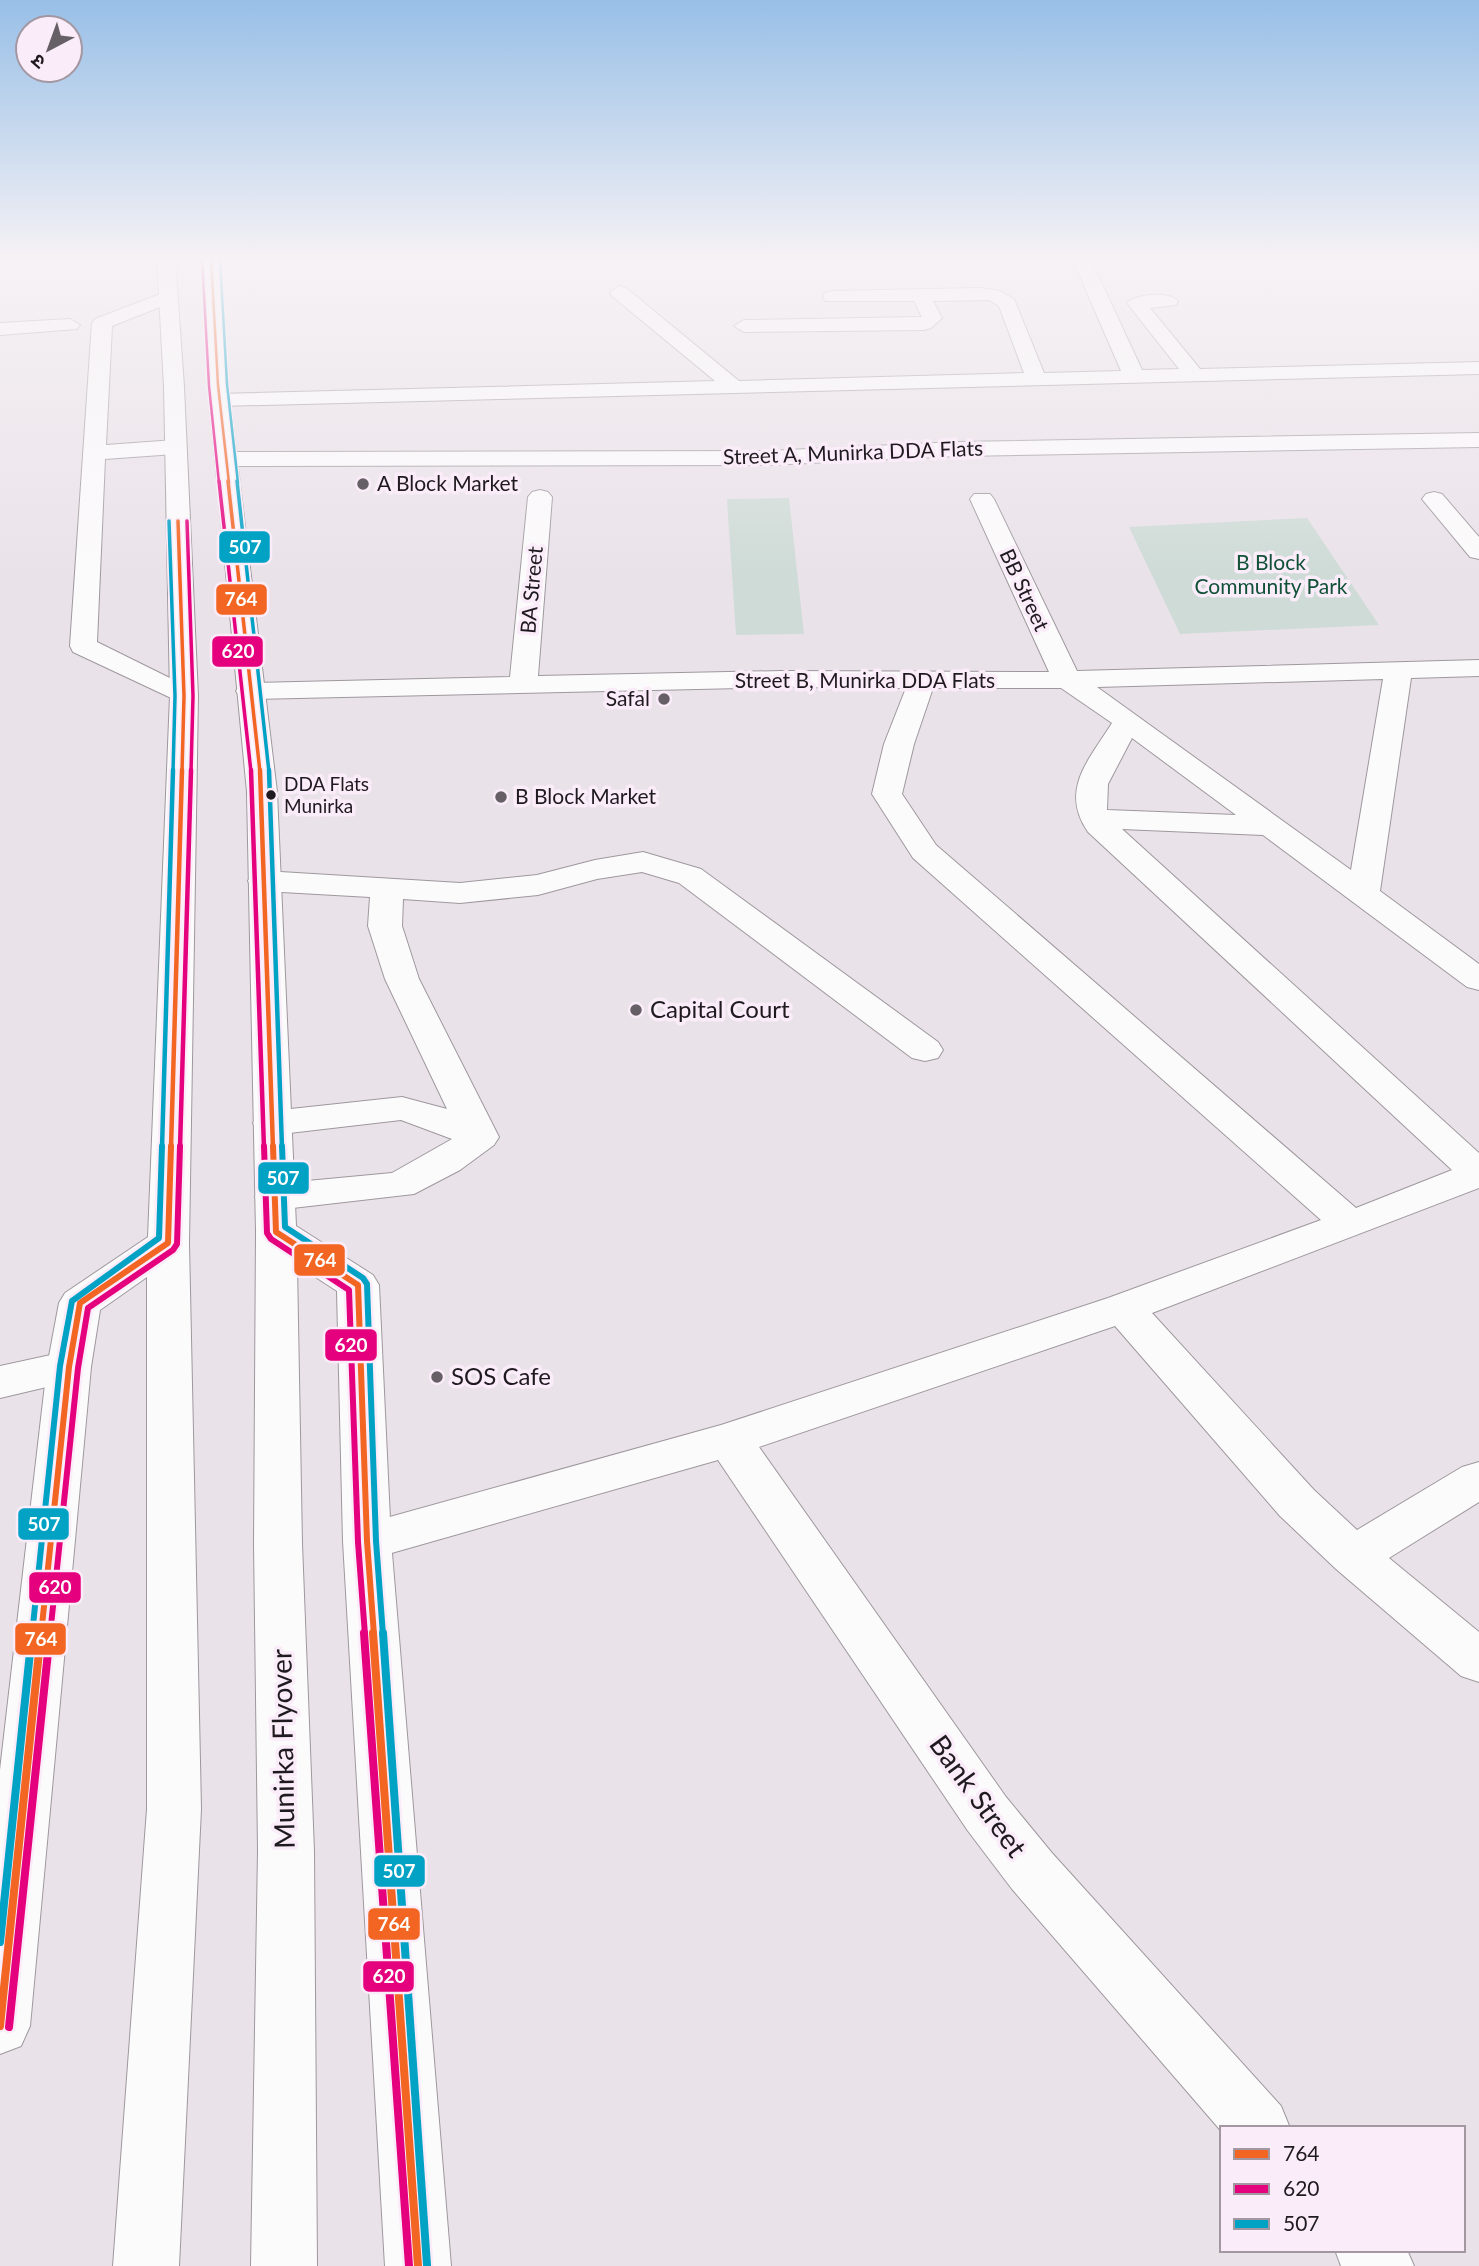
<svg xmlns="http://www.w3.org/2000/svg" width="1479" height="2266" font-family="Lato,'Noto Sans Devanagari',sans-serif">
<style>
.green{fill:#cedbd6}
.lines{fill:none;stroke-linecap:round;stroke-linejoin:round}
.minor-casing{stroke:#9e989d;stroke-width:2}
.major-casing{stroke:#9e989d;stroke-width:2}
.minor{fill:#fcfbfc;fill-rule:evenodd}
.major{fill:#fcfbfc;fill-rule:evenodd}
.bus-1-far4-casing{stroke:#fbecf9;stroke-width:5}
.bus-1-far3-casing{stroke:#fbecf9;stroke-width:7}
.bus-1-far2-casing{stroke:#fbecf9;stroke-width:9}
.bus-1-far1-casing{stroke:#fbecf9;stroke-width:11}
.bus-1-casing{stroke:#fbecf9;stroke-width:13}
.bus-2-far4-casing{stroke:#fbecf9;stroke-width:5}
.bus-2-far3-casing{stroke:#fbecf9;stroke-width:7}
.bus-2-far2-casing{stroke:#fbecf9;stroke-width:9}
.bus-2-far1-casing{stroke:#fbecf9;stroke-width:11}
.bus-2-casing{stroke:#fbecf9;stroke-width:13}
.bus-3-far4-casing{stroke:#fbecf9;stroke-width:5}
.bus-3-far3-casing{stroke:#fbecf9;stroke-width:7}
.bus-3-far2-casing{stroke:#fbecf9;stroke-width:9}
.bus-3-far1-casing{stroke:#fbecf9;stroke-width:11}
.bus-3-casing{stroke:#fbecf9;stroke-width:13}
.bus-1-far4{stroke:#f26522;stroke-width:2.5}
.bus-1-far3{stroke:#f26522;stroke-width:3.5}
.bus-1-far2{stroke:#f26522;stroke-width:4.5}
.bus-1-far1{stroke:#f26522;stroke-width:6}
.bus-1{stroke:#f26522;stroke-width:8}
.bus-2-far4{stroke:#e5007d;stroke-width:2.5}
.bus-2-far3{stroke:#e5007d;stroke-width:3.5}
.bus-2-far2{stroke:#e5007d;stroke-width:4.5}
.bus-2-far1{stroke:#e5007d;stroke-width:6}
.bus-2{stroke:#e5007d;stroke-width:8}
.bus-3-far4{stroke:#02a2c5;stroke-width:2.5}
.bus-3-far3{stroke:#02a2c5;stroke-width:3.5}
.bus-3-far2{stroke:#02a2c5;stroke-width:4.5}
.bus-3-far1{stroke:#02a2c5;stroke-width:6}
.bus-3{stroke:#02a2c5;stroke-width:8}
.poi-dot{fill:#666066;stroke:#fbecf9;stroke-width:2.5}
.bus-dot{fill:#1f1a1f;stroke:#fbecf9;stroke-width:2.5}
.labels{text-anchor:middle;stroke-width:7;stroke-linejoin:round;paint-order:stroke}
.far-bus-label{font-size:19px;fill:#1f1a1f;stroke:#fbecf9;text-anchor:start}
.far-street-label{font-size:21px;fill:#1f1a1f;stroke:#fbecf9}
.far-poi-label{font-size:21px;fill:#1f1a1f;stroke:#fbecf9;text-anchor:start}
.far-park-label{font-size:21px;fill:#105138;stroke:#fbecf9}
.poi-label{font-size:24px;fill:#1f1a1f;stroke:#fbecf9;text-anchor:start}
.near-street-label{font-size:28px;fill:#1f1a1f;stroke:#fbecf9}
.line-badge{stroke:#fbecf9;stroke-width:2.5}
.badge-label{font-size:19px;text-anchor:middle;font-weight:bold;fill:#fff}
</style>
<rect width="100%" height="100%" fill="#eae2e9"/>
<!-- green -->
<g class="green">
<polygon points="789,498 804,634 736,635 727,499"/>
<polygon points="1307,518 1379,625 1180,634 1129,527"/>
</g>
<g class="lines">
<!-- minor casing -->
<g class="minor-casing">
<g id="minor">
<path d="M 1072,258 L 1090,258 L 1142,370 L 1179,369 L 1127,303 C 1136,294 1169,291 1178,301 L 1176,305 L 1150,308 L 1200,369 L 1479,362 L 1479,374 L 220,406 L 213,404 L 209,400 L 213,396 L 220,394 L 715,381 L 612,296 L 610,292 L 619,286 L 626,288 L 739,381 L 1024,373 L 999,306 L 989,300 L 933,301 L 942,318 L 931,328 L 924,330 L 744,332 L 734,326 L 744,320 L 922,317 L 914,301 L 825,301 L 823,297 L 825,293 L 832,291 L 980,288 L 1000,291 L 1014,299 L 1044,373 L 1121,371 Z"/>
<polygon points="168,291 175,293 177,297 175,301 112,326 106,445 175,440 183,442 186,447 183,452 175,454 105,459 97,642 194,690 198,696 194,702 184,704 73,652 70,646 92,323 95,319"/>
<polygon points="70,319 80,325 77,329 0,335 0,323"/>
<polygon points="1479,433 1479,447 958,456 767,465 228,466 220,464 217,459 220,454 228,452 767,451 958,442"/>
<path d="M 540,490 L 548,492 L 552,497 L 538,676 L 782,671 L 1049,672 L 970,499 L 974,494 L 990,494 L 994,499 L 1077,671 L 1479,660 L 1479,676 L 1411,678 L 1380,891 L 1479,964 L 1479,990 L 1467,987 L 1263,835 L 1122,829 L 1479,1153 L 1479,1188 L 1152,1313 L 1314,1490 L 1357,1530 L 1462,1467 L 1479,1462 L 1479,1502 L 1389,1558 L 1479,1632 L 1479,1682 L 1461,1676 L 1336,1569 L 1280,1516 L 1115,1326 L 759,1447 L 1006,1797 L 1052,1853 L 1281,2106 L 1290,2128 L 1222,2128 L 1222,2132 L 1012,1889 L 968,1831 L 718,1460 L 367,1560 L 350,1554 L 343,1541 L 350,1528 L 721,1425 L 1108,1298 L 1321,1220 L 913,858 L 872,794 L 884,744 L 906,688 L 782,687 L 250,699 L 240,697 L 236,691 L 240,685 L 250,683 L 510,677 L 528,497 L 532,492 ZM 1383,679 L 1351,870 L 1097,687 ZM 933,688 L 1061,688 L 1112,723 C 1089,760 1059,790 1088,832 L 1452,1170 L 1356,1208 L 936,845 L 902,794 L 914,744 ZM 1132,738 L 1236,815 L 1107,810 L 1108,784 Z"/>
<polygon points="1434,492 1442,494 1479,537 1479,559 1470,557 1422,499 1426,494"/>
<polygon points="643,852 701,869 938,1042 943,1050 938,1058 925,1061 912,1058 679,883 642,872 597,879 538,895 460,903 403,899 402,926 419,979 499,1137 494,1145 460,1170 414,1194 275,1210 261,1206 255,1197 261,1188 275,1184 392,1173 452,1139 401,1120 272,1135 258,1131 253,1123 258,1115 272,1111 402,1097 447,1109 385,979 368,926 370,897 264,891 252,888 248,881 252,874 264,871 460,883 537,875 595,860"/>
<polygon points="69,1351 85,1356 91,1367 85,1378 0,1398 0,1366"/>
<polygon points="1335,2250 1407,2250 1414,2266 1341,2266"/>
</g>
</g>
<!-- major casing -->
<g class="major-casing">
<g id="major">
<polygon points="157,258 175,258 184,387 198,696 189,1243 201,1809 179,2266 113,2266 147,1809 147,1277 100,1310 91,1367 30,2026 21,2046 0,2054 0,1770 47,1367 59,1303 65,1293 148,1237 170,696 164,387"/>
<polygon points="202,258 220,258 228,385 277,792 296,1226 373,1275 379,1285 391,1541 451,2266 385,2266 343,1541 337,1291 297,1265 302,1544 314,1851 317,2266 251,2266 258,1851 254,1544 256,1232 247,792 208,385"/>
</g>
</g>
<!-- minor -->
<use href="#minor" class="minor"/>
<!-- major -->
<use href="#major" class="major"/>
<!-- bus-1-far4 casing -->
<g class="bus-1-far4-casing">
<polyline id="bus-1-far4" points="211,258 218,385 229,483"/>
</g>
<!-- bus-1-far3 casing -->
<g class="bus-1-far3-casing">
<g id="bus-1-far3">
<polyline points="228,481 260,772"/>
<polyline points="178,521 184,696 182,772"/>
</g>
</g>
<!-- bus-1-far2 casing -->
<g class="bus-1-far2-casing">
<g id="bus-1-far2">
<polyline points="260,770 273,1148"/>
<polyline points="171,1148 182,770"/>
</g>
</g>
<!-- bus-1-far1 casing -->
<g class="bus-1-far1-casing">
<g id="bus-1-far1">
<polyline points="273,1146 276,1232 358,1285 367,1541 374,1635"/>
<polyline points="41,1635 69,1367 80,1303 168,1243 171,1146"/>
</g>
</g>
<!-- bus-1 casing -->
<g class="bus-1-casing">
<g id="bus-1">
<polyline points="373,1633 418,2266"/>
<polyline points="0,2026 41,1633"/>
</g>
</g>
<!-- bus-2-far4 casing -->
<g class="bus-2-far4-casing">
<polyline id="bus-2-far4" points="202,258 209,386 219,483"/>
</g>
<!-- bus-2-far3 casing -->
<g class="bus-2-far3-casing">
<g id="bus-2-far3">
<polyline points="219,481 251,772"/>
<polyline points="187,521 193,696 191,772"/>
</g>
</g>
<!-- bus-2-far2 casing -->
<g class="bus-2-far2-casing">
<g id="bus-2-far2">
<polyline points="251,770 264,1148"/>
<polyline points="180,1148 191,770"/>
</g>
</g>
<!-- bus-2-far1 casing -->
<g class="bus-2-far1-casing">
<g id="bus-2-far1">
<polyline points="264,1146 267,1233 271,1239 349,1290 358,1542 365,1635"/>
<polyline points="50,1635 78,1368 88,1308 173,1250 177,1244 180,1146"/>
</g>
</g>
<!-- bus-2 casing -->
<g class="bus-2-casing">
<g id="bus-2">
<polyline points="364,1633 409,2266"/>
<polyline points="9,2027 50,1633"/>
</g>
</g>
<!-- bus-3-far4 casing -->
<g class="bus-3-far4-casing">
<polyline id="bus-3-far4" points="220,258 227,384 238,483"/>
</g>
<!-- bus-3-far3 casing -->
<g class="bus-3-far3-casing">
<g id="bus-3-far3">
<polyline points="237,481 269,772"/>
<polyline points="169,521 175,696 173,772"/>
</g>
</g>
<!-- bus-3-far2 casing -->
<g class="bus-3-far2-casing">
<g id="bus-3-far2">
<polyline points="269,770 282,1148"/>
<polyline points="162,1148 173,770"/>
</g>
</g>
<!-- bus-3-far1 casing -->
<g class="bus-3-far1-casing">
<g id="bus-3-far1">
<polyline points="282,1146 285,1227 363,1278 367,1284 376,1541 383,1635"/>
<polyline points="32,1635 60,1366 72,1301 159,1238 162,1146"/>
</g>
</g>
<!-- bus-3 casing -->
<g class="bus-3-casing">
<g id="bus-3">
<polyline points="383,1633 427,2265"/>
<polyline points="0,1942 32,1633"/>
</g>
</g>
<!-- bus-1-far4 -->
<use href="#bus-1-far4" class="bus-1-far4"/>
<!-- bus-1-far3 -->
<use href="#bus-1-far3" class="bus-1-far3"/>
<!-- bus-1-far2 -->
<use href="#bus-1-far2" class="bus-1-far2"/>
<!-- bus-1-far1 -->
<use href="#bus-1-far1" class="bus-1-far1"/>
<!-- bus-1 -->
<use href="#bus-1" class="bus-1"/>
<!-- bus-2-far4 -->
<use href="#bus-2-far4" class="bus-2-far4"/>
<!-- bus-2-far3 -->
<use href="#bus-2-far3" class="bus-2-far3"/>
<!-- bus-2-far2 -->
<use href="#bus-2-far2" class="bus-2-far2"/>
<!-- bus-2-far1 -->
<use href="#bus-2-far1" class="bus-2-far1"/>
<!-- bus-2 -->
<use href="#bus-2" class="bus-2"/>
<!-- bus-3-far4 -->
<use href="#bus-3-far4" class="bus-3-far4"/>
<!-- bus-3-far3 -->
<use href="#bus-3-far3" class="bus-3-far3"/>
<!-- bus-3-far2 -->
<use href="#bus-3-far2" class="bus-3-far2"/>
<!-- bus-3-far1 -->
<use href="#bus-3-far1" class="bus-3-far1"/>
<!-- bus-3 -->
<use href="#bus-3" class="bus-3"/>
</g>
<!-- sky -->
<linearGradient id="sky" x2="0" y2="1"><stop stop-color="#98bfe7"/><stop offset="0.45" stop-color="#f6f2f5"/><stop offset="1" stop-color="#f6f2f5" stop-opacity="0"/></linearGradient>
<rect width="1479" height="576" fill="url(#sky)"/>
<!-- markers -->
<g class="poi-dot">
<circle cx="363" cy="484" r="7"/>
<circle cx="664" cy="699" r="7"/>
<circle cx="501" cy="797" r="7"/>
<circle cx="636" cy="1010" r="7"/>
<circle cx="437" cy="1377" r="7"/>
</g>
<circle class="bus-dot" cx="271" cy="795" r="6"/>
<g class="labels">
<!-- far-bus labels -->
<g class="far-bus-label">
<text x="284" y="791">DDA Flats<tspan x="284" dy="22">Munirka</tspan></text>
</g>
<!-- far-street labels -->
<g class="far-street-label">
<text transform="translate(853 453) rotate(-2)" y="7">Street A, Munirka DDA Flats</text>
<text transform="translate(532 590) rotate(-85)" y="7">BA Street</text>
<text transform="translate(1024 590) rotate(65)" y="7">BB Street</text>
<text x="865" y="688">Street B, Munirka DDA Flats</text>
</g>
<!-- far-poi labels -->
<g class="far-poi-label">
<text x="377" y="491">A Block Market</text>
<text x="650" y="706" text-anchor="end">Safal</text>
<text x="515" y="804">B Block Market</text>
</g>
<!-- far-park labels -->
<g class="far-park-label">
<text x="1271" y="570">B Block<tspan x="1271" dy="24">Community Park</tspan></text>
</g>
<!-- poi labels -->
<g class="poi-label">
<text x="650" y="1018">Capital Court</text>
<text x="451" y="1385">SOS Cafe</text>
</g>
<!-- near-street labels -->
<g class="near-street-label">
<text transform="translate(283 1749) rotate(-91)" y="10">Munirka Flyover</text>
<text transform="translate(978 1796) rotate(54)" y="10">Bank Street</text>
</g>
</g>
<g class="line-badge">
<rect x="218" y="530" width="53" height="34" rx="7" fill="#02a2c5"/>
<rect x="215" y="583" width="53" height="33" rx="7" fill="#f26522"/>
<rect x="211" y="635" width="53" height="33" rx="7" fill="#e5007d"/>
<rect x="257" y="1161" width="53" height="34" rx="7" fill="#02a2c5"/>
<rect x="293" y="1243" width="53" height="34" rx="7" fill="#f26522"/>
<rect x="324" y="1328" width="54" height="34" rx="7" fill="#e5007d"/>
<rect x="17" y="1507" width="53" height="34" rx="7" fill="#02a2c5"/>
<rect x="28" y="1571" width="54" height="33" rx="7" fill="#e5007d"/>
<rect x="14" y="1622" width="53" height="34" rx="7" fill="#f26522"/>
<rect x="373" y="1854" width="53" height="34" rx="7" fill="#02a2c5"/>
<rect x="367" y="1907" width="54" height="34" rx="7" fill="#f26522"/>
<rect x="362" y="1960" width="53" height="33" rx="7" fill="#e5007d"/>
</g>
<g class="badge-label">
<text x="245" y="554">507</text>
<text x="241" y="606">764</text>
<text x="238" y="658">620</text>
<text x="283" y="1185">507</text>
<text x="320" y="1267">764</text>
<text x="351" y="1352">620</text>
<text x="44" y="1531">507</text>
<text x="55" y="1594">620</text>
<text x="41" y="1646">764</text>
<text x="399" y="1878">507</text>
<text x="394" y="1931">764</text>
<text x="389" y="1983">620</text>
</g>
<!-- legend -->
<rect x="1220" y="2126" width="245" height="126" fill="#fbecf9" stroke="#a398a2" stroke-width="2"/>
<rect x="1234" y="2149" width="35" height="10" fill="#f26522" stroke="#a398a2" stroke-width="2"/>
<text x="1283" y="2161" font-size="21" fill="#1f1a1f">764</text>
<rect x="1234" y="2184" width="35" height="10" fill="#e5007d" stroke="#a398a2" stroke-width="2"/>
<text x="1283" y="2196" font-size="21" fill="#1f1a1f">620</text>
<rect x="1234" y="2219" width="35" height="10" fill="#02a2c5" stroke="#a398a2" stroke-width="2"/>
<text x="1283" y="2231" font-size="21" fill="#1f1a1f">507</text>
<!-- north arrow -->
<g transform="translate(49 49) rotate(221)"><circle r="33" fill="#fbecf9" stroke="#a398a2" stroke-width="2"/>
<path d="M0-5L12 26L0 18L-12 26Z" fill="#666066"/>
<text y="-10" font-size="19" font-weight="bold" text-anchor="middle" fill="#1f1a1f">उ</text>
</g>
</svg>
